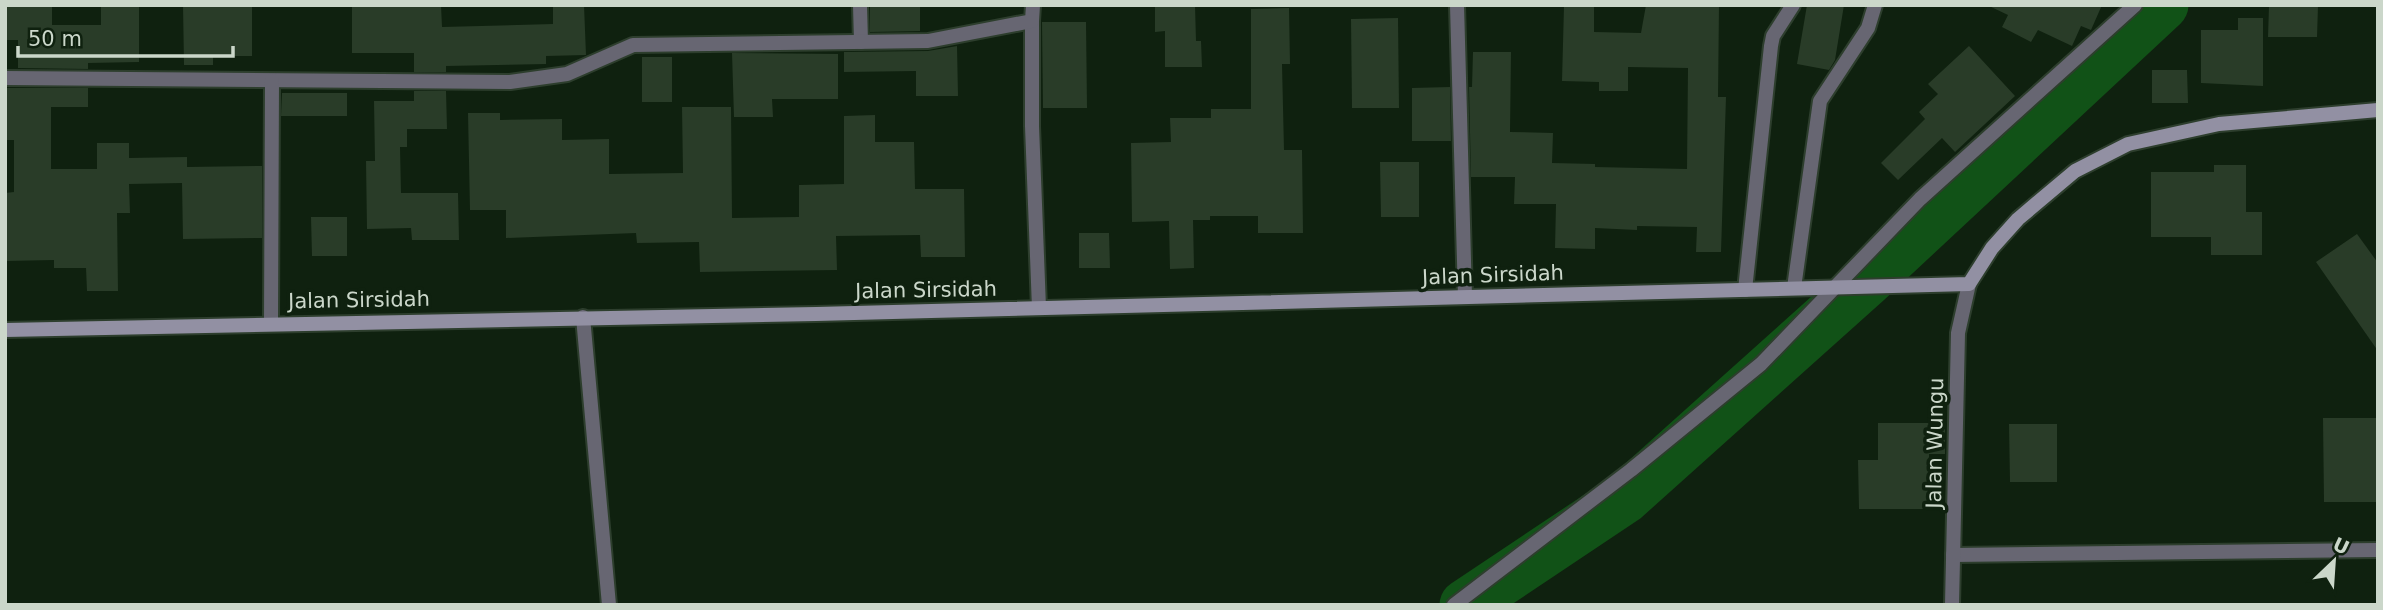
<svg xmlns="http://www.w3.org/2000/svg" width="2383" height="610" font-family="'DejaVu Sans',sans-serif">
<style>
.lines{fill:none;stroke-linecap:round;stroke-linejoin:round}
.river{stroke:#115217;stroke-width:51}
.building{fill:#293c28}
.street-casing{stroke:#2d3e2d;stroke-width:18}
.secondary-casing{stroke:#2d3e2d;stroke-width:18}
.street{stroke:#676672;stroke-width:14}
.secondary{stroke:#9290a3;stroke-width:14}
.labels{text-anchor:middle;stroke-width:7;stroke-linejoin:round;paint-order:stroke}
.street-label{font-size:21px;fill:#cbd7ca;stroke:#0f210f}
</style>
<rect width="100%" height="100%" fill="#0f210f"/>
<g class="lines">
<!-- river -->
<polyline class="river" points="1465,605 1625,498 1867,281 2163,5"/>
</g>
<!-- building -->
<g class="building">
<polygon points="5,5 52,5 52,25 101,25 101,5 139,5 139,62 88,63 88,69 18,68 18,40 5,40"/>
<polygon points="183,5 252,5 252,56 213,56 213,65 184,65"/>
<polygon points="352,5 441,5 442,27 553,24 553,5 584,5 586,55 546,56 546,64 446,66 446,72 414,72 414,53 352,53"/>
<polygon points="870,5 920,5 920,31 870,32"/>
<polygon points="1155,5 1195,5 1196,41 1201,41 1202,67 1165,67 1165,31 1155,32"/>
<polygon points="1646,5 1719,5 1718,97 1726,97 1721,252 1696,252 1697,227 1637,226 1637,230 1595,228 1595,249 1555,248 1556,204 1514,204 1515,177 1471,177 1469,87 1472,87 1473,52 1511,52 1510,132 1553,133 1552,163 1595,164 1595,167 1687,169 1688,68 1628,67 1628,91 1599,91 1599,82 1562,81 1564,6 1594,7 1594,32 1641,33"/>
<polygon points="1807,5 1844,5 1835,60 1829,70 1797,64"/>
<polygon points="1987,5 2102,5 2091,30 2081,26 2072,46 2038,30 2031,42 2002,27 2008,15"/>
<polygon points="2269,5 2318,5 2317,37 2268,37"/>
<polygon points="1289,8 1290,64 1282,64 1284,150 1302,150 1303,233 1258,233 1258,216 1210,216 1210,220 1193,220 1194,268 1170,269 1169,221 1132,222 1131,143 1171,142 1170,118 1211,118 1211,109 1251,109 1251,9"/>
<polygon points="1398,18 1399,108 1352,108 1351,19"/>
<polygon points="2238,18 2263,18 2263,86 2201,83 2201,30 2238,30"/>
<polygon points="1042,22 1086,22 1087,108 1043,108"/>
<polygon points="957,46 958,96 916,96 916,71 844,72 844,52 928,51"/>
<polygon points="1969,46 2015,96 1955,152 1942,138 1898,180 1881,163 1925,119 1919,112 1938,94 1928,84"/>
<polygon points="732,53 838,54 838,99 772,99 773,117 734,117"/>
<rect x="642" y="57" width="30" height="45"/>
<polygon points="2152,70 2187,70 2188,103 2152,103"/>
<polygon points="1450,87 1451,141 1412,141 1412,88"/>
<polygon points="5,88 88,88 88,107 51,107 51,169 97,169 97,143 129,143 129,158 187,157 187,167 262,166 262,238 183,239 182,183 129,184 130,213 117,213 118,291 87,291 86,268 54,268 54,260 5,261 5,193 14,192 14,140 5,140"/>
<polygon points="414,91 446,91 447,129 407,129 407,147 400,147 401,193 458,193 459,240 412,240 411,228 367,229 366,161 375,161 374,101 414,101"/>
<polygon points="282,93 347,93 347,116 281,116"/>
<polygon points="682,107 731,107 732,218 799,217 799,185 844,184 844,116 875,115 875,142 914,142 915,189 964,189 965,257 921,257 920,235 836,236 837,270 700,272 699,242 637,243 636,233 506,238 506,210 470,210 468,113 500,113 500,120 562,119 562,140 609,139 609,174 683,173"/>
<polygon points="1380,162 1419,162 1419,217 1381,217"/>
<polygon points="2214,165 2246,165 2246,212 2262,212 2262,255 2211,255 2211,237 2151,237 2151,172 2214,172"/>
<polygon points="311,217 347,217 347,256 312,256"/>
<polygon points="1079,233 1109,233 1110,268 1079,268"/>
<polygon points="2357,234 2378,263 2378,351 2316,262"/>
<polygon points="2323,418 2378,418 2378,502 2324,502"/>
<polygon points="1878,423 1945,423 1945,454 1929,454 1929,509 1859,509 1858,460 1878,460"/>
<polygon points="2009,424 2057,424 2057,482 2010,482"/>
</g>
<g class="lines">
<!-- street casing -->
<g class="street-casing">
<g id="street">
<polyline points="860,5 861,42"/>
<polyline points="1457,5 1465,297"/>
<polyline points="1032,21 1032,126 1039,308"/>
<polyline points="5,78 510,82 567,74 633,45 928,41 1032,21 1033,5"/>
<polyline points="1794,288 1820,101 1868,28 1875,5"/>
<polyline points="1745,290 1771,46 1773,36 1793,5"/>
<polyline points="583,317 609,605"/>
<polyline points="271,324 272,81"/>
<polyline points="1953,555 2378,550"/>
<polyline points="1454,605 1631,470 1761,364 1920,199 2135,5"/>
<polyline points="1952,605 1958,333 1969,284"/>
</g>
</g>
<!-- secondary casing -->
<g class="secondary-casing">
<polyline id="secondary" points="5,330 816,314 1969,284 1992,248 2018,219 2075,171 2128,144 2219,124 2378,110"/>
</g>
<!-- street -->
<use href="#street" class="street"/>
<!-- secondary -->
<use href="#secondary" class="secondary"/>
</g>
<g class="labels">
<!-- street labels -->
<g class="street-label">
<text transform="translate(1493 275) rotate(-2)" y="7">Jalan Sirsidah</text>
<text transform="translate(926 290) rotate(-1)" y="7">Jalan Sirsidah</text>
<text transform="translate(359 300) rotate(-1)" y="7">Jalan Sirsidah</text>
<text transform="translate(1935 443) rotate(-89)" y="7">Jalan Wungu</text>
</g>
</g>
<!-- border -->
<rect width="2383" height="610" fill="none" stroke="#cbd7ca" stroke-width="14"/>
<!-- north arrow -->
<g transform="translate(2334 561) rotate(25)" stroke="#0f210f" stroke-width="5" paint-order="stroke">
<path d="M0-5L12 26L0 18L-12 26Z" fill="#cbd7ca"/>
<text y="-10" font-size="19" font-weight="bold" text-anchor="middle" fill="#cbd7ca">U</text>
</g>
<!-- scale -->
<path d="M18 46v10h215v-10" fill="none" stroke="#cbd7ca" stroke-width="3.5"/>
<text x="28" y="46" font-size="21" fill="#cbd7ca" stroke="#0f210f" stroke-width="5" paint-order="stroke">50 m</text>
</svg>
